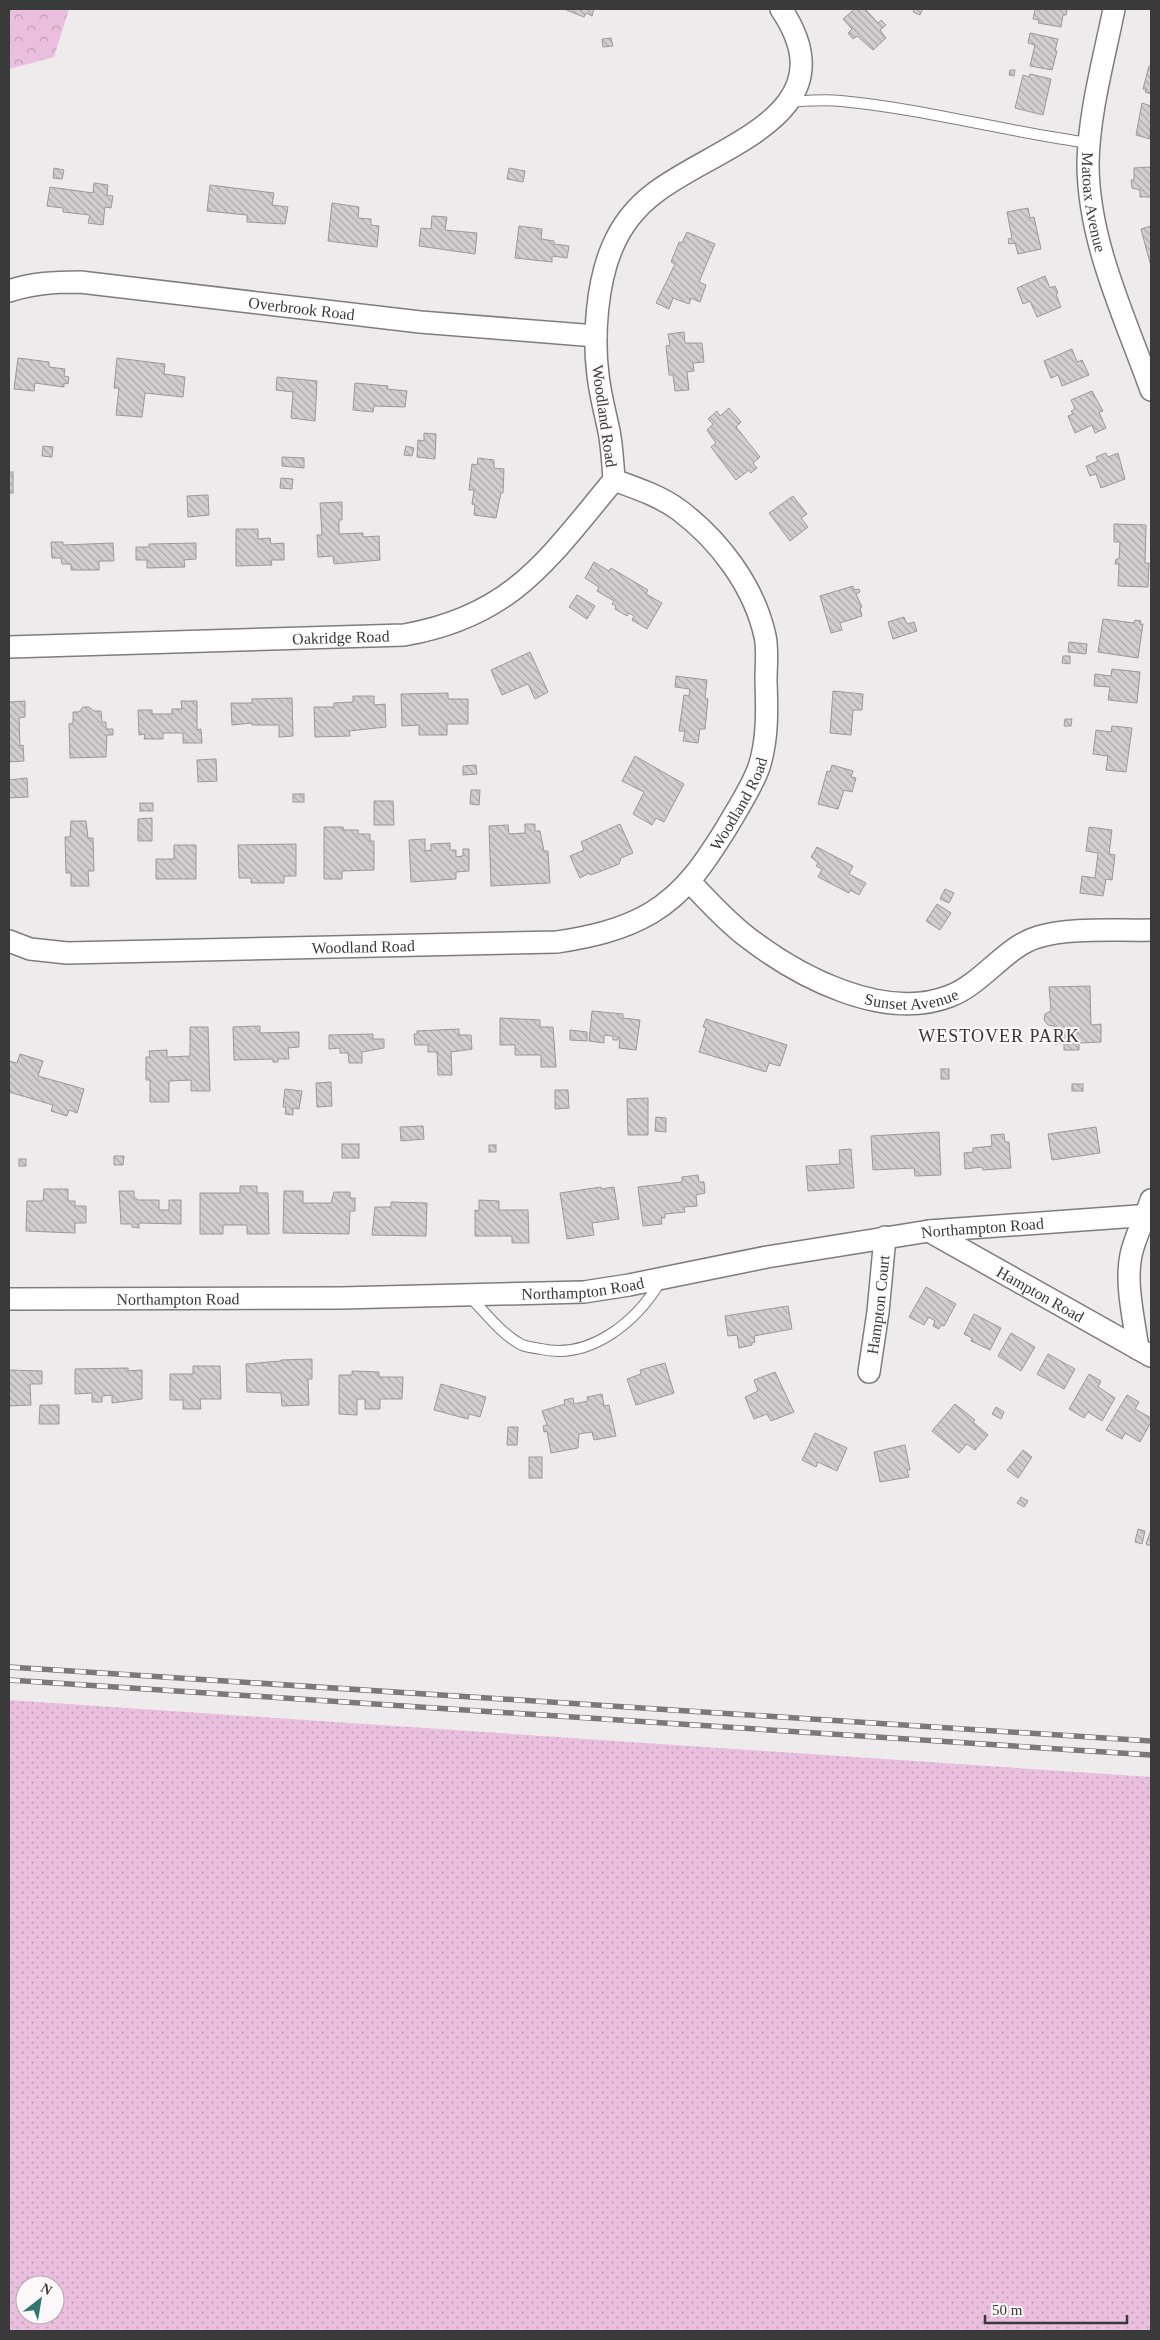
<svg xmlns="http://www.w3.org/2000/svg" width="1160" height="2340" font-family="Georgia,serif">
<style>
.grass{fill:url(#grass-dots);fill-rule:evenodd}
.park{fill:url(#park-crowns)}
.building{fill:url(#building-back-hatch);stroke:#9b989a}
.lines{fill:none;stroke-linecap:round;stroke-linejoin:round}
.lane-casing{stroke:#7f7c7e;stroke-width:12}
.street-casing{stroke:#7f7c7e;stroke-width:24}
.lane{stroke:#fff;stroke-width:10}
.street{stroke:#fff;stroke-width:21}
.rail-casing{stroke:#7a7879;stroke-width:5.5}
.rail{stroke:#fcf8fa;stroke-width:4;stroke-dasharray:11;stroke-linecap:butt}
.labels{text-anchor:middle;stroke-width:4;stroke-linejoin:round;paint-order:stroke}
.street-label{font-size:16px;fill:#3b3a3b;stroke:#fcf8fa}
.neighbourhood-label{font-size:18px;letter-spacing:1px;fill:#383537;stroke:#fcf8fa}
</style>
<defs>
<pattern id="grass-dots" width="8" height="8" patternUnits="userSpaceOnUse" patternTransform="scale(1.25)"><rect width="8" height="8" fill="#eabfdd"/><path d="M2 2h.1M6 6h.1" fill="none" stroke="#bf9cb4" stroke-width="1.8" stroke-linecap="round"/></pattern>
<pattern id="park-crowns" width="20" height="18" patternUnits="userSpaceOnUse" patternTransform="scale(1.25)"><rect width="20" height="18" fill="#eabfdd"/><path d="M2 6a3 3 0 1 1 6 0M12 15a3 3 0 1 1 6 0" fill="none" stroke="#bf9cb4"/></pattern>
<pattern id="building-back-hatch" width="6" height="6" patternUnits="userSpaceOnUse" patternTransform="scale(1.25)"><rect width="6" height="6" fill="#d1ced0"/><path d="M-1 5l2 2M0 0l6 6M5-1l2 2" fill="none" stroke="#aba8aa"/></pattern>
</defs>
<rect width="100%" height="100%" fill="#eeebed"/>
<!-- grass -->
<path class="grass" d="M 9,1700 L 1151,1777 L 1151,2331 L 9,2331 ZM 25,2285 L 55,2285 L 55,2315 L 25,2315 Z"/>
<!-- park -->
<polygon class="park" points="9,9 69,9 54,57 9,69"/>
<!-- building -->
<g class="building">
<polygon points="564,9 594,9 592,16 586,13 584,17"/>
<polygon points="855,9 865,9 878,23 881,20 886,25 880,30 886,38 873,50 857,36 853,39 848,33 852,29 843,19"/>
<polygon points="914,9 923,9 920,15 913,12"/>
<polygon points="1035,9 1064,9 1067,11 1066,15 1063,15 1061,27 1038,23 1039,20 1033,19"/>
<polygon points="1030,33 1058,39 1055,51 1057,51 1052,70 1030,66 1035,45 1028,43"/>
<polygon points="611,38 613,46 603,47 602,39"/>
<polygon points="1151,65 1151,94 1145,92 1146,89 1143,89 1149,66"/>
<polygon points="1010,70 1015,70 1014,76 1009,75"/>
<polygon points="1030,74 1051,79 1043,115 1015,108 1023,75 1029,77"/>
<polygon points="1142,103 1151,106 1150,139 1136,135"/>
<polygon points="1151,167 1151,197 1140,197 1140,190 1132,188 1131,180 1134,180 1134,168"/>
<polygon points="54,168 64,170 62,179 53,178"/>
<polygon points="509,168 525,171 523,182 507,179"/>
<polygon points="94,183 108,185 107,195 113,196 111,208 105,207 103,225 88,223 90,215 63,212 63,208 47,206 50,187 93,193"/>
<polygon points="210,185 274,193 272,205 288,207 285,224 247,222 247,215 207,211"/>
<polygon points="332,203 359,207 358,218 371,219 371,225 379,226 377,247 328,241"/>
<polygon points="1028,208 1030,218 1034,217 1041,249 1018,254 1015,243 1009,244 1008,239 1012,238 1007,212"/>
<polygon points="432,216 447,217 445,230 477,233 475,254 419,246 421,228 431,229"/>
<polygon points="519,226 542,229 541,239 554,241 554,244 569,246 567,258 552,256 552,262 515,258"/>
<polygon points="1151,226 1151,263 1150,263 1141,229"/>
<polygon points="687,232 715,244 699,282 706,285 700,302 691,298 689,304 673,298 669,309 656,303 675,264 671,262 679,242 682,243"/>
<polygon points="1045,276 1050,288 1055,286 1058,293 1056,294 1061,307 1037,317 1030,301 1023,304 1017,288"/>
<polygon points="684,332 685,343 702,343 704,362 693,363 694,371 687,372 689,390 675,391 673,375 669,375 666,346 670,345 668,334"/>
<polygon points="1072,349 1077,362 1082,360 1089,375 1062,386 1058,375 1051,378 1044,361"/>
<polygon points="18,358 49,362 49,367 65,369 64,376 69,377 68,384 64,383 64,387 35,383 34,391 14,389"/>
<polygon points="117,358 165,364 164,374 185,377 183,397 145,393 142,417 116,415 119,388 114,388"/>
<polygon points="277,377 317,381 315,421 291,418 293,392 276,390"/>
<polygon points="355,383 388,386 387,389 407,391 405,407 374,406 373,412 353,410"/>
<polygon points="1092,391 1103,411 1099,412 1106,428 1095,433 1092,425 1075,433 1068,416 1073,414 1071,411 1075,409 1071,400"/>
<polygon points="729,408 741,422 736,427 760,457 753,463 757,468 751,473 749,470 736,480 711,447 716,443 707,430 713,424 708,419 717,411 720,416"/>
<polygon points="424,433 436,434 435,459 417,457 418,440 424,441"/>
<polygon points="43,446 53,447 52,457 42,456"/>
<polygon points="406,446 414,448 412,456 404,455"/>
<polygon points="1106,453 1108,457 1118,453 1125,479 1101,488 1096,474 1090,476 1086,466 1098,461 1096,457"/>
<polygon points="282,457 304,458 304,468 282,466"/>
<polygon points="478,458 494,460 494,468 504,469 503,493 501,493 496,518 474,515 475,505 472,504 474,490 469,490 472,464 477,465"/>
<rect x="9" y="472" width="4" height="21"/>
<polygon points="281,478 293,479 292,489 280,488"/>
<polygon points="208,495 209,515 188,517 187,496"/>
<polygon points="793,496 807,514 801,518 808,527 790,541 769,513"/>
<polygon points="342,502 342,520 339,520 339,534 363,533 363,537 379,536 380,560 334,564 333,556 318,557 317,535 322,535 320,503"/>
<polygon points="1114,524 1146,525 1145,563 1149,563 1148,587 1118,586 1119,564 1115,564 1116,559 1119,559 1120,542 1114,542"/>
<polygon points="236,529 258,529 258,539 270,538 271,544 284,543 284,560 271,560 272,565 236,566"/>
<polygon points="51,542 63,542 63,545 113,543 114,561 99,561 99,570 71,570 71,564 62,564 61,558 52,558"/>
<polygon points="196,543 196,559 184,560 185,567 147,568 147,560 136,560 136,547 149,547 149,544"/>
<polygon points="594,562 609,571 611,568 648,590 646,594 662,603 647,629 632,620 634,616 629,613 627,616 615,609 616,606 612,604 614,601 597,591 599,587 585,578"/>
<polygon points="853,586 854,590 859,589 860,592 856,594 862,607 860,608 862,616 840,623 842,630 831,633 820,596"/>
<polygon points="577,595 595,606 587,619 569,607"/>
<polygon points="904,617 907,624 914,622 917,631 893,639 888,622"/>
<polygon points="1103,619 1134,623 1135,620 1141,621 1140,624 1143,624 1138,658 1098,652"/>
<polygon points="1069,642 1087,644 1086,654 1068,652"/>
<polygon points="530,652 548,692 535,699 528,684 502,695 491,670"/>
<polygon points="1063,656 1070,656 1070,664 1062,663"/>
<polygon points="1112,669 1140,672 1137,703 1108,700 1110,687 1094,686 1095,674 1111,676"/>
<polygon points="676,676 707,680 705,698 708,699 705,729 700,729 698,743 683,741 685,731 679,731 684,695 689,696 690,689 675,687"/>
<polygon points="833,691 863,694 862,710 853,710 851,735 830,733"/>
<polygon points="448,693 448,699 468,699 468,724 447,724 447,735 419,735 419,725 402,726 401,694"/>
<polygon points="353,696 374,696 374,705 385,704 386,727 349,731 350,736 315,737 314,707 334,707 334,703 353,702"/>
<polygon points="292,698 293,736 279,737 279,725 252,725 252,723 232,725 231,703 252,703 252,699"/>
<polygon points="25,701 25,717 19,718 20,746 23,745 24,761 9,762 9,702"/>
<polygon points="181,701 197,701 197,730 201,729 202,743 183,743 183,733 163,733 163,739 144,739 145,734 139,735 138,710 152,710 152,714 172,714 172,709 182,709"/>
<polygon points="83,707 89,707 94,711 101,711 102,722 106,722 106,729 113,729 113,735 107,735 106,757 70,758 69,724 73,723 73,712 79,712"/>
<polygon points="1065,719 1072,719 1071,726 1064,726"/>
<polygon points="1112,726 1132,728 1126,772 1106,770 1108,756 1093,754 1096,730 1111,732"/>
<polygon points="635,756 684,784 664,822 656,818 652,825 633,814 644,792 622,781"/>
<polygon points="216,759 217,781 198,782 197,760"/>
<polygon points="476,765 477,774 463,775 463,766"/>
<polygon points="832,765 853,771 851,777 856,778 852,792 844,790 838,809 818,804 827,771 830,772"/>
<polygon points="27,778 28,797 9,798 9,780"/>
<polygon points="471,790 480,790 479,805 470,804"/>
<rect x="293" y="794" width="11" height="8"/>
<polygon points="374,801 393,801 394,825 374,825"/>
<rect x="140" y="803" width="13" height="8"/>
<polygon points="152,818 152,841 138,841 138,819"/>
<polygon points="71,821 86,821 88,838 93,838 94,871 88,871 89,886 71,886 71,873 66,873 65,837 70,837"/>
<polygon points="525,824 535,824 535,831 540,831 544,851 548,851 550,883 491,886 489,826 508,825 509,834 525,833"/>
<polygon points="620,824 633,853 621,858 619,864 599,872 590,875 589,873 580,878 570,856 584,850 581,842"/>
<polygon points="324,827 343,827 344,830 358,830 358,834 370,834 370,841 374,841 374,870 342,871 342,879 324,879"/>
<polygon points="1089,827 1112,830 1109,854 1115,855 1112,880 1106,879 1103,896 1080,893 1082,876 1095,878 1098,853 1086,851"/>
<polygon points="425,839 425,851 431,850 431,844 450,843 450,850 456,850 456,857 463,856 463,849 469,849 469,871 456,872 456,879 411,882 409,840"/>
<polygon points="296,844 296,876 284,876 284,883 251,883 251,878 239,878 238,845"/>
<polygon points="174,845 196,845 196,879 156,879 156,859 174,859"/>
<polygon points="817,847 853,866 849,874 866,883 859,895 850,890 849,893 818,877 822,869 816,866 818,863 811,857"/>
<polygon points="945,889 954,893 949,903 940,899"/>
<polygon points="937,904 951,913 940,930 926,921"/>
<polygon points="1090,986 1091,1025 1101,1024 1101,1042 1079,1043 1079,1050 1064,1050 1064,1043 1055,1044 1054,1026 1048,1025 1044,1020 1045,1014 1051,1011 1049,987"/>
<polygon points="592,1011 623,1014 623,1018 640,1020 636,1050 619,1048 620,1037 618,1037 618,1040 613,1040 613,1036 604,1035 604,1043 589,1041"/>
<polygon points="500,1018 540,1020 540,1027 553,1027 556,1067 541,1067 541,1055 515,1055 515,1045 500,1045"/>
<polygon points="706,1019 787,1045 780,1066 769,1063 766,1072 699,1052 706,1028 703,1027"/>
<polygon points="260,1026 260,1033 299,1032 299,1047 288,1048 289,1059 278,1059 278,1062 273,1062 273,1059 234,1060 233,1027"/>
<polygon points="190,1027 208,1027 210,1091 191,1091 191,1080 169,1081 169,1102 150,1102 150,1080 146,1080 146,1057 150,1057 149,1051 167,1050 167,1057 190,1056"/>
<polygon points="459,1029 459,1035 471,1035 472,1049 451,1052 452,1075 438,1075 437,1052 428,1052 428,1045 415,1045 414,1034 417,1034 417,1031"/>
<polygon points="570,1030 587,1032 587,1041 570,1040"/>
<polygon points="373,1034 373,1039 384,1039 384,1048 362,1052 362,1063 349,1063 348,1053 340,1053 340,1048 329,1049 329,1035"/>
<polygon points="20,1054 43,1061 38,1076 84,1089 77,1113 69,1110 67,1116 51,1111 53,1105 9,1092 9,1061 17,1063"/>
<rect x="941" y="1069" width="8" height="10"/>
<polygon points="331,1082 332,1106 317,1107 316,1083"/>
<rect x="1072" y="1084" width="11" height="7"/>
<polygon points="285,1089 302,1091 299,1109 293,1108 293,1115 285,1114 286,1107 283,1107"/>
<polygon points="555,1090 568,1090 569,1108 555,1109"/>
<polygon points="648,1098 648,1135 628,1135 627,1099"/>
<polygon points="656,1117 666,1118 666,1132 655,1131"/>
<polygon points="423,1126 424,1139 401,1141 400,1127"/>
<polygon points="1096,1127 1100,1153 1052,1160 1048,1134"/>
<polygon points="939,1132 941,1175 915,1176 914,1168 873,1170 871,1136"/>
<polygon points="1004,1134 1005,1142 1009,1142 1011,1168 983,1170 982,1167 965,1169 964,1153 973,1152 973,1148 992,1146 991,1135"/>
<rect x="342" y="1144" width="17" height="14"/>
<rect x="489" y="1145" width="7" height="7"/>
<polygon points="851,1149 854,1188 808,1191 806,1166 840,1164 839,1150"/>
<polygon points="114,1156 124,1156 123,1165 114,1165"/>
<rect x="19" y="1159" width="7" height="7"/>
<polygon points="698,1175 699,1182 704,1182 705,1193 696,1195 697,1206 684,1207 685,1212 665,1214 665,1218 661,1218 662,1224 643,1226 638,1187 682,1182 682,1177"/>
<polygon points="240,1186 257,1186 257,1193 268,1193 269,1234 247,1234 247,1225 223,1225 223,1234 200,1234 200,1193 240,1193"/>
<polygon points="601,1187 601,1189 614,1187 619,1219 592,1223 594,1235 567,1239 560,1193"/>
<polygon points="44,1189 68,1189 68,1201 75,1201 75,1206 86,1206 86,1223 75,1223 75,1233 26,1231 27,1201 43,1201"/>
<polygon points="119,1191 134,1191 134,1197 138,1200 159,1200 159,1210 169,1210 169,1200 181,1200 181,1224 139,1223 139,1228 132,1227 132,1224 121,1224"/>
<polygon points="284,1191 303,1191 303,1203 331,1203 334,1192 350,1192 350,1198 355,1198 355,1211 350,1211 349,1234 283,1233"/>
<polygon points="479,1200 499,1201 499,1210 528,1210 529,1243 512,1243 512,1236 475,1236 475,1210 479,1211"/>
<polygon points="391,1202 427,1203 426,1236 372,1235 375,1207 391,1207"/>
<polygon points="926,1287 956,1304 944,1326 941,1325 939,1329 933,1326 935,1321 929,1317 924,1325 909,1317"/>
<polygon points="788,1306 792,1329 754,1336 755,1342 752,1343 752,1345 739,1348 737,1335 728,1336 725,1316"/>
<polygon points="974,1314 1001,1328 990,1350 971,1341 972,1338 964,1334"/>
<polygon points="1011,1333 1035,1347 1021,1371 998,1356"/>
<polygon points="1048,1354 1075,1369 1064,1389 1037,1374"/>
<polygon points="312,1359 312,1379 308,1379 309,1405 282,1406 281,1393 247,1392 246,1364 281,1361 281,1360"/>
<polygon points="665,1363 674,1393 636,1405 627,1379 641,1374 640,1370"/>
<polygon points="193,1366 220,1366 221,1399 200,1399 201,1409 183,1409 183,1400 170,1400 170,1374 193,1374"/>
<polygon points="128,1368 128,1371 142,1370 142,1399 112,1403 112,1395 102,1396 102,1402 92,1402 92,1393 75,1394 75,1369"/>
<polygon points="9,1370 42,1371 42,1384 30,1384 31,1405 9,1406"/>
<polygon points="352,1371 379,1372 379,1377 403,1377 402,1399 380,1399 380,1409 365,1409 365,1399 357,1399 357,1415 339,1414 339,1375 352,1375"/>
<polygon points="775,1372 794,1412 771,1421 767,1414 754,1419 745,1397 758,1391 754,1380"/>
<polygon points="1089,1374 1101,1381 1098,1387 1115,1398 1102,1421 1088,1412 1084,1418 1069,1409"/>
<polygon points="441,1384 486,1397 480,1417 469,1414 468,1419 434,1410"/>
<polygon points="602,1394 604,1406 609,1405 616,1436 594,1440 592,1432 579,1434 578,1448 551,1453 547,1431 544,1432 543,1426 547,1425 542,1411 565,1404 564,1400 573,1398 574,1404 588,1401 587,1397"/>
<polygon points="1127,1395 1139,1402 1135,1409 1151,1418 1151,1422 1140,1442 1125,1433 1122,1439 1106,1430"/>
<polygon points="955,1404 975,1420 973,1422 988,1435 975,1450 967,1444 959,1453 932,1431"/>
<polygon points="40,1405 59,1405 59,1424 39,1424"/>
<polygon points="996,1407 1004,1412 1001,1419 992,1414"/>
<polygon points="508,1427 518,1427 517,1445 507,1445"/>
<polygon points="815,1433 847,1448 837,1471 818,1462 816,1467 802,1460"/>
<polygon points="905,1445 910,1470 907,1470 909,1477 880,1482 874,1452"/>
<polygon points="1023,1450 1032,1457 1018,1478 1007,1470"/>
<rect x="529" y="1457" width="13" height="21"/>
<polygon points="1021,1497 1028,1501 1024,1507 1017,1503"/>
<polygon points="1138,1529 1145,1531 1142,1544 1135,1542"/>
<polygon points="1151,1530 1151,1546 1146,1544"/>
</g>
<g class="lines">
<!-- lane casing -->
<g class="lane-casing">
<g id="lane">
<path d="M 788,102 C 805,101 824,99 841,101 C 925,109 1007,132 1090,143"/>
<path d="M 469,1296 C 485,1312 501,1334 522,1345 C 528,1347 535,1348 541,1349 C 590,1360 636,1322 660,1282"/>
</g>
</g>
<!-- street casing -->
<g class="street-casing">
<g id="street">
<path id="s1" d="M 1114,9 C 1104,59 1089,112 1088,163 C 1088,242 1125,317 1151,390"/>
<path id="s2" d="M 9,291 C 33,283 55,282 80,282 L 420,322 L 596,336"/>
<path id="s3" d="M 9,647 L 404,635 C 513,616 548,559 614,480"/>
<path id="s4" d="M 690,882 C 708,901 726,921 747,937 C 799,977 884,1022 950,996 C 982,984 1006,946 1038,937 C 1069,927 1118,931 1151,930"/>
<path id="s5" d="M 9,941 L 30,949 L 67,953 L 557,942 C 590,937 622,930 651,913 C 686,892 706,861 727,827 C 738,808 752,787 759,767 C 768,739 767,709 766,681 C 766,666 768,649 765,636 C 754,586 719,540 679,510 C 660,496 636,488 614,480 C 613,464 612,447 609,431 C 605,412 600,394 598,375 C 593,337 597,283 612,248 C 621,226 637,206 656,192 C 718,145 852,114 781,9"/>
<path id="s6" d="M 929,1231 L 1151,1356"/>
<path id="s7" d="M 9,1299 L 341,1298 L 584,1292 L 629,1285 L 767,1257 L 929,1231 L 1151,1215"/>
<path d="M 1138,1349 C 1134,1319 1125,1284 1131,1255 C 1135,1236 1145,1219 1151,1200"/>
<path id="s8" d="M 869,1372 L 878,1312 L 885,1237"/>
</g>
</g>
<!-- lane -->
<use href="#lane" class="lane"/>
<!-- street -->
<use href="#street" class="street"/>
<!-- rail casing -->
<g class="rail-casing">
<g id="rail">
<polyline points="9,1667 1151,1741"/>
<polyline points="9,1680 1151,1755"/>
</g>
</g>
<!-- rail -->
<use href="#rail" class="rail"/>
</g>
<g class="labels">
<!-- street labels -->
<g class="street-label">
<text dy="6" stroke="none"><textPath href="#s1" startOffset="196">Matoax Avenue</textPath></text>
<text dy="6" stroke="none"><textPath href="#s2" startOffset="295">Overbrook Road</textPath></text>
<text transform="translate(605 416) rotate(82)" y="6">Woodland Road</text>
<text dy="6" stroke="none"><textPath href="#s3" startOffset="332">Oakridge Road</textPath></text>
<text dy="6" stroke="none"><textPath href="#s5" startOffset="791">Woodland Road</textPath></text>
<text dy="6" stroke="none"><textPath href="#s5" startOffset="356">Woodland Road</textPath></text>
<text dy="6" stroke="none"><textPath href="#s4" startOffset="260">Sunset Avenue</textPath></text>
<text dy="6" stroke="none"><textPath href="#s7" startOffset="979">Northampton Road</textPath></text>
<text dy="6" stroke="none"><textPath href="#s7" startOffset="574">Northampton Road</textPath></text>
<text dy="6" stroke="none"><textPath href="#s6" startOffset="128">Hampton Road</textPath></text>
<text dy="6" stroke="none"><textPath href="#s7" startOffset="169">Northampton Road</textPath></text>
<text dy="6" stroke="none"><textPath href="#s8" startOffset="68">Hampton Court</textPath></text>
</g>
<!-- neighbourhood labels -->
<g class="neighbourhood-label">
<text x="999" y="1042">WESTOVER PARK</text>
</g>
</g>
<!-- border -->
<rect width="1160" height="2340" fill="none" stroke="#3b3a3b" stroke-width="20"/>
<!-- north arrow -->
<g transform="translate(40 2300) rotate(31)"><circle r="24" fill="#fcf8fa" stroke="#afacae"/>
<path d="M0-4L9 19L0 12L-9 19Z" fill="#30776f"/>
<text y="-8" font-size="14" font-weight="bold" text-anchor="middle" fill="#3b3a3b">N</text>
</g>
<!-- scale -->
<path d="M985 2315v8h142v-8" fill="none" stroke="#3b3a3b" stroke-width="2.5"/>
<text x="992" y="2315" font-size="15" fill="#3b3a3b" stroke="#fcf8fa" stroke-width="4" paint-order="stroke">50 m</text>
</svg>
